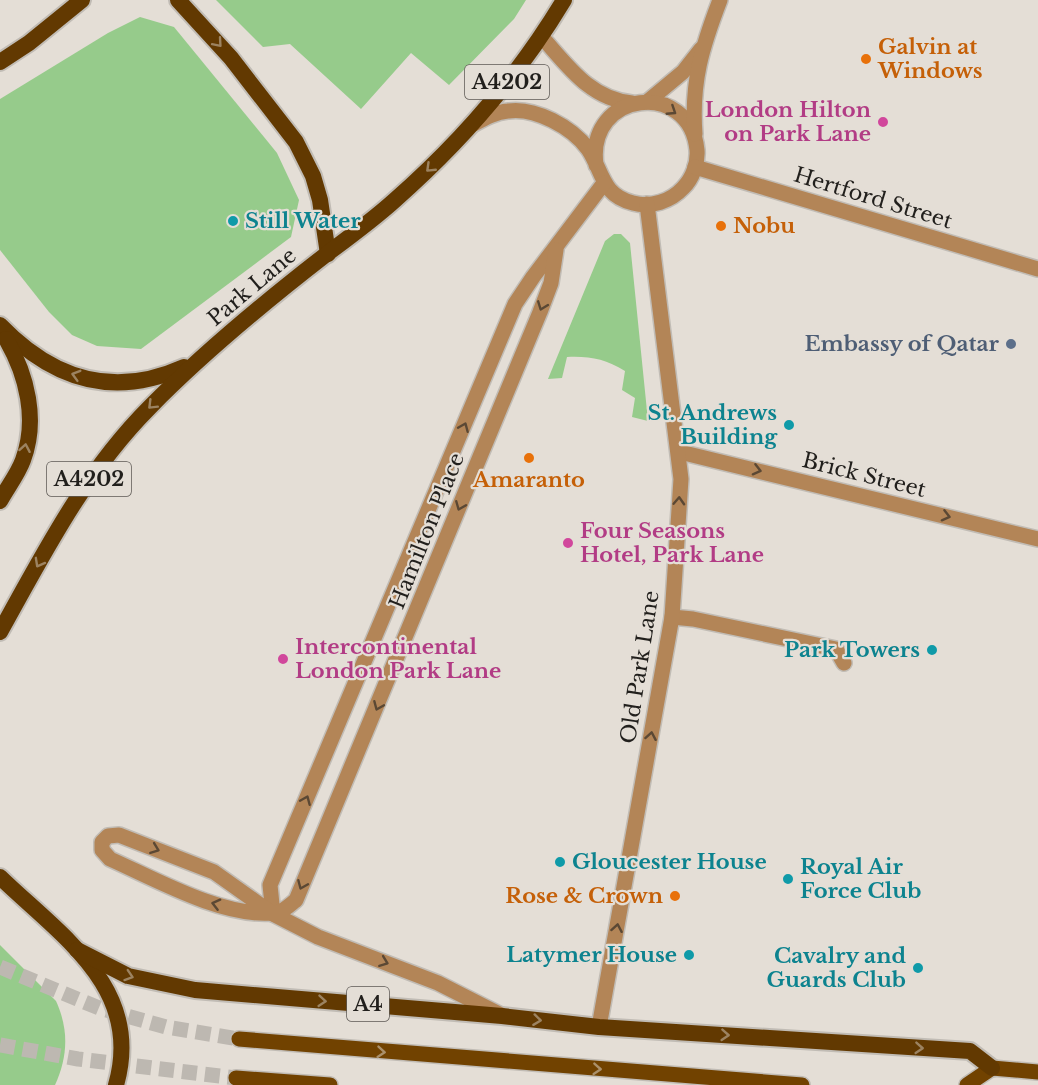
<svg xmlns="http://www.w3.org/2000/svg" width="1038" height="1085" font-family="'Libre Baskerville',serif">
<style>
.green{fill:#96cb8b}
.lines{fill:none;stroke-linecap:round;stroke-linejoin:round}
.primary-tunnel{stroke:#bdb8b1;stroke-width:15;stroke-dasharray:15 8;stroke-linecap:butt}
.minor-casing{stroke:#c1bcb5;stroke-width:18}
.primary-casing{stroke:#c1bcb5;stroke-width:18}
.trunk-casing{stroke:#c1bcb5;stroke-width:20}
.minor{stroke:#b38557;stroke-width:15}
.primary{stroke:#714200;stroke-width:15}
.trunk{stroke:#623901;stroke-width:16}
.oneway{stroke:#9c8361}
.oneway2{stroke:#5b4834}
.oneway3{stroke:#aa906b}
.food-dot{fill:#e8710a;stroke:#e4ded6;stroke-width:2}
.hotel-dot{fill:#d1479c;stroke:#e4ded6;stroke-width:2}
.culture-dot{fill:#0f9aa8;stroke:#e4ded6;stroke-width:2}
.service-dot{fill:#5c6f8a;stroke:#e4ded6;stroke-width:2}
.labels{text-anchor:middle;stroke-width:4.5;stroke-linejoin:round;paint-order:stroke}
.shield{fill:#e4ded6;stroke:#5c5854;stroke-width:1.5}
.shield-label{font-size:20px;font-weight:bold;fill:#211f1c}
.food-label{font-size:21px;font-weight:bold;fill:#c56008;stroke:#e4ded6;text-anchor:start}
.hotel-label{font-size:21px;font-weight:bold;fill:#b23c85;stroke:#e4ded6;text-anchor:start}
.street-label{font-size:21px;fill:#211f1c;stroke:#e4ded6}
.culture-label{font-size:21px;font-weight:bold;fill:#0d838f;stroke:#e4ded6;text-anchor:end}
.service-label{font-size:21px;font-weight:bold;fill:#4e5e75;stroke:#e4ded6;text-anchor:end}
</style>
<rect width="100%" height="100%" fill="#e4ded6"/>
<!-- green -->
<g class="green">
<polygon points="216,0 526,0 514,19 449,85 411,53 361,109 290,44 263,47"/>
<polygon points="140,17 174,27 277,153 299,200 291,237 141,349 97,346 72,335 49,312 0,250 0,99 108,33"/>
<path d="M 614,234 L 621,234 L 630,243 L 648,421 L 632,417 L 635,398 L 622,390 L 625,371 C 605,359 590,356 567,357 L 562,378 L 548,379 L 605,241 Z"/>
<path d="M 0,945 L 56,1001 C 69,1030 68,1056 55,1085 L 0,1085 Z"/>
</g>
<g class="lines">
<!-- primary-tunnel -->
<g class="primary-tunnel">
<polyline points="0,967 99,1008 166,1027 239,1039"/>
<polyline points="0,1045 78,1059 236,1078"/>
</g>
<!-- minor casing -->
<g class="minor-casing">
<g id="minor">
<path d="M 541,36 C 568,66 590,99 632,103"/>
<polyline points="647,102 683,72 701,49"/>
<path d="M 474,124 C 485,118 496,112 508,111 C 535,107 572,127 588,149 C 603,171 601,195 633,203 C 651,208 671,201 683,188 C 693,178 698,163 697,150 C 690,79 586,90 596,165"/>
<path d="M 695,134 C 691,82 702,47 720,0"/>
<polyline points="695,167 1038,269"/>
<polyline points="680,452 1038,539"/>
<polyline points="672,617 693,619 836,649 844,663"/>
<polyline points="273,914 270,885 515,304 533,277 604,183"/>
<path d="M 501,1015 L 438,983 L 318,937 L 273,914 L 214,872 L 119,835 L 108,836 L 102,842 L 102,850 L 110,859 C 155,879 222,917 272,913 C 282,913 289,906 296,900 L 540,312 L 551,283 L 556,250"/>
<polyline points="599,1027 672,617 681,479 647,204"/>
</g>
</g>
<!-- primary casing -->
<g class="primary-casing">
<g id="primary">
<polyline points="239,1039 802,1085"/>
<polyline points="236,1078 330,1085"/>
<polyline points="967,1085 992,1068 1038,1072"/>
</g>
</g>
<!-- trunk casing -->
<g class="trunk-casing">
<g id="trunk">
<polyline points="178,0 231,58 296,142 313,176 320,200 328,254"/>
<polyline points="0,62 29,43 82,0"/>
<path d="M 0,325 C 52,379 113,399 184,367"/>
<path d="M 0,501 C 7,488 18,474 23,460 C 38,420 27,375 6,339"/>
<path d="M 0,632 C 44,553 85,472 150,407 C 204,352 266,301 328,253 C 351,236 374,219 395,200 C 461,142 519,75 564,0"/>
<path d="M 0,877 C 61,936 144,988 116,1085"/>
<polyline points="77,950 128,976 195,990 502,1016 599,1027 970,1051 992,1068"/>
</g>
</g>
<!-- minor -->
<use href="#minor" class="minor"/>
<!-- primary -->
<use href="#primary" class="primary"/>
<!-- trunk -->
<use href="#trunk" class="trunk"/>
</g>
<!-- one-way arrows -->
<defs><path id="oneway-chevron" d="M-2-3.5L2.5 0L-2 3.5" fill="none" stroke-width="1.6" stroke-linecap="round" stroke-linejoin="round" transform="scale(1.5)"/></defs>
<g class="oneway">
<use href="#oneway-chevron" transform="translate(218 43) rotate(49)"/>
<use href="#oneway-chevron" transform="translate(430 168) rotate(136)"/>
<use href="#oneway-chevron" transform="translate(76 375) rotate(-164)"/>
<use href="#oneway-chevron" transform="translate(152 405) rotate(135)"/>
<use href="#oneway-chevron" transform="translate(25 448) rotate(-80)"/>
<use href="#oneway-chevron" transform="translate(39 563) rotate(119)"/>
<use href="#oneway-chevron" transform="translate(129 976) rotate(18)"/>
<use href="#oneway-chevron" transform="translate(322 1001) rotate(5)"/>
<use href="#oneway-chevron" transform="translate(537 1020) rotate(7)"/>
<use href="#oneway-chevron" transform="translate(725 1035) rotate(4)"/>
<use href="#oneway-chevron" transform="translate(919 1048) rotate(4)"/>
</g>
<g class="oneway2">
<use href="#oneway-chevron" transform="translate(672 111) rotate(33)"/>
<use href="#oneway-chevron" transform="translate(542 306) rotate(111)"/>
<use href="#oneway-chevron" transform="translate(464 427) rotate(-67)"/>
<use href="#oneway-chevron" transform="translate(757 470) rotate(14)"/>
<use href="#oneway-chevron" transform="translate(679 501) rotate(-87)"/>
<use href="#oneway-chevron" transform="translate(460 506) rotate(112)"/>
<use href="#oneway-chevron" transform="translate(946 516) rotate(14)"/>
<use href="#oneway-chevron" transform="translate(378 706) rotate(113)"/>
<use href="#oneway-chevron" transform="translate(651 736) rotate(-80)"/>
<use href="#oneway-chevron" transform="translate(306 800) rotate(-67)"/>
<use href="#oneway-chevron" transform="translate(155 849) rotate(21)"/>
<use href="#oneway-chevron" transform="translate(302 885) rotate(113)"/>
<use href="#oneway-chevron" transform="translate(216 904) rotate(-166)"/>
<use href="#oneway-chevron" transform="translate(617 928) rotate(-80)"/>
<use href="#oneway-chevron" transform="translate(384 962) rotate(21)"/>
</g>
<g class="oneway3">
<use href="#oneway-chevron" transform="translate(381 1052) rotate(5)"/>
<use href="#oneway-chevron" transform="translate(597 1069) rotate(4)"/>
</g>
<!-- markers -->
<g class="food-dot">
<circle cx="866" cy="59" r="6"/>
<circle cx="721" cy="226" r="6"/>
<circle cx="529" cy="458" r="6"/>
<circle cx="675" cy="896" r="6"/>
</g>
<g class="hotel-dot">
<circle cx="883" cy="122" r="6"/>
<circle cx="568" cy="543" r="6"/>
<circle cx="283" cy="659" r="6"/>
</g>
<g class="culture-dot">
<circle cx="233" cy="221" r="6"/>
<circle cx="789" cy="425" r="6"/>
<circle cx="932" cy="650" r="6"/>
<circle cx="560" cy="862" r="6"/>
<circle cx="788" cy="879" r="6"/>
<circle cx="689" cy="955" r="6"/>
<circle cx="918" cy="968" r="6"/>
</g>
<circle class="service-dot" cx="1011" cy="344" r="6"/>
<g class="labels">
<!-- shield labels -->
<g class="shield">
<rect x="465" y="65" width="84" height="34" rx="4.5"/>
<rect x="47" y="462" width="84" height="34" rx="4.5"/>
<rect x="347" y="987" width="42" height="34" rx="4.5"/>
</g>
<g class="shield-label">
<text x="507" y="89">A4202</text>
<text x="89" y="486">A4202</text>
<text x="368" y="1011">A4</text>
</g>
<!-- food labels -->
<g class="food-label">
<text x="878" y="54">Galvin at<tspan x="878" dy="24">Windows</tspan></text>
<text x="733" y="233">Nobu</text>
<text x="529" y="487" text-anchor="middle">Amaranto</text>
<text x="663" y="903" text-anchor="end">Rose &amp; Crown</text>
</g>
<!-- hotel labels -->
<g class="hotel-label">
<text x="871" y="117" text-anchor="end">London Hilton<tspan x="871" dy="24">on Park Lane</tspan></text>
<text x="580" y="538">Four Seasons<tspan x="580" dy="24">Hotel, Park Lane</tspan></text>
<text x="295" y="654">Intercontinental<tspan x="295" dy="24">London Park Lane</tspan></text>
</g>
<!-- street labels -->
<g class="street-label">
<text transform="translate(873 198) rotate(17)" y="7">Hertford Street</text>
<text transform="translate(252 287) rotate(-40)" y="7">Park Lane</text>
<text transform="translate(864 475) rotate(14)" y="7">Brick Street</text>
<text transform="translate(427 531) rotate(-68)" y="7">Hamilton Place</text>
<text transform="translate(640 667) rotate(-81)" y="7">Old Park Lane</text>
</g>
<!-- culture labels -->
<g class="culture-label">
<text x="245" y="228" text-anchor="start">Still Water</text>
<text x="777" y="420">St. Andrews<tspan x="777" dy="24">Building</tspan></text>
<text x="920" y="657">Park Towers</text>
<text x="572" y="869" text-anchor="start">Gloucester House</text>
<text x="800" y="874" text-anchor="start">Royal Air<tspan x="800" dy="24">Force Club</tspan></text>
<text x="677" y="962">Latymer House</text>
<text x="906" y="963">Cavalry and<tspan x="906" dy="24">Guards Club</tspan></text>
</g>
<!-- service labels -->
<g class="service-label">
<text x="999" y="351">Embassy of Qatar</text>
</g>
</g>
</svg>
